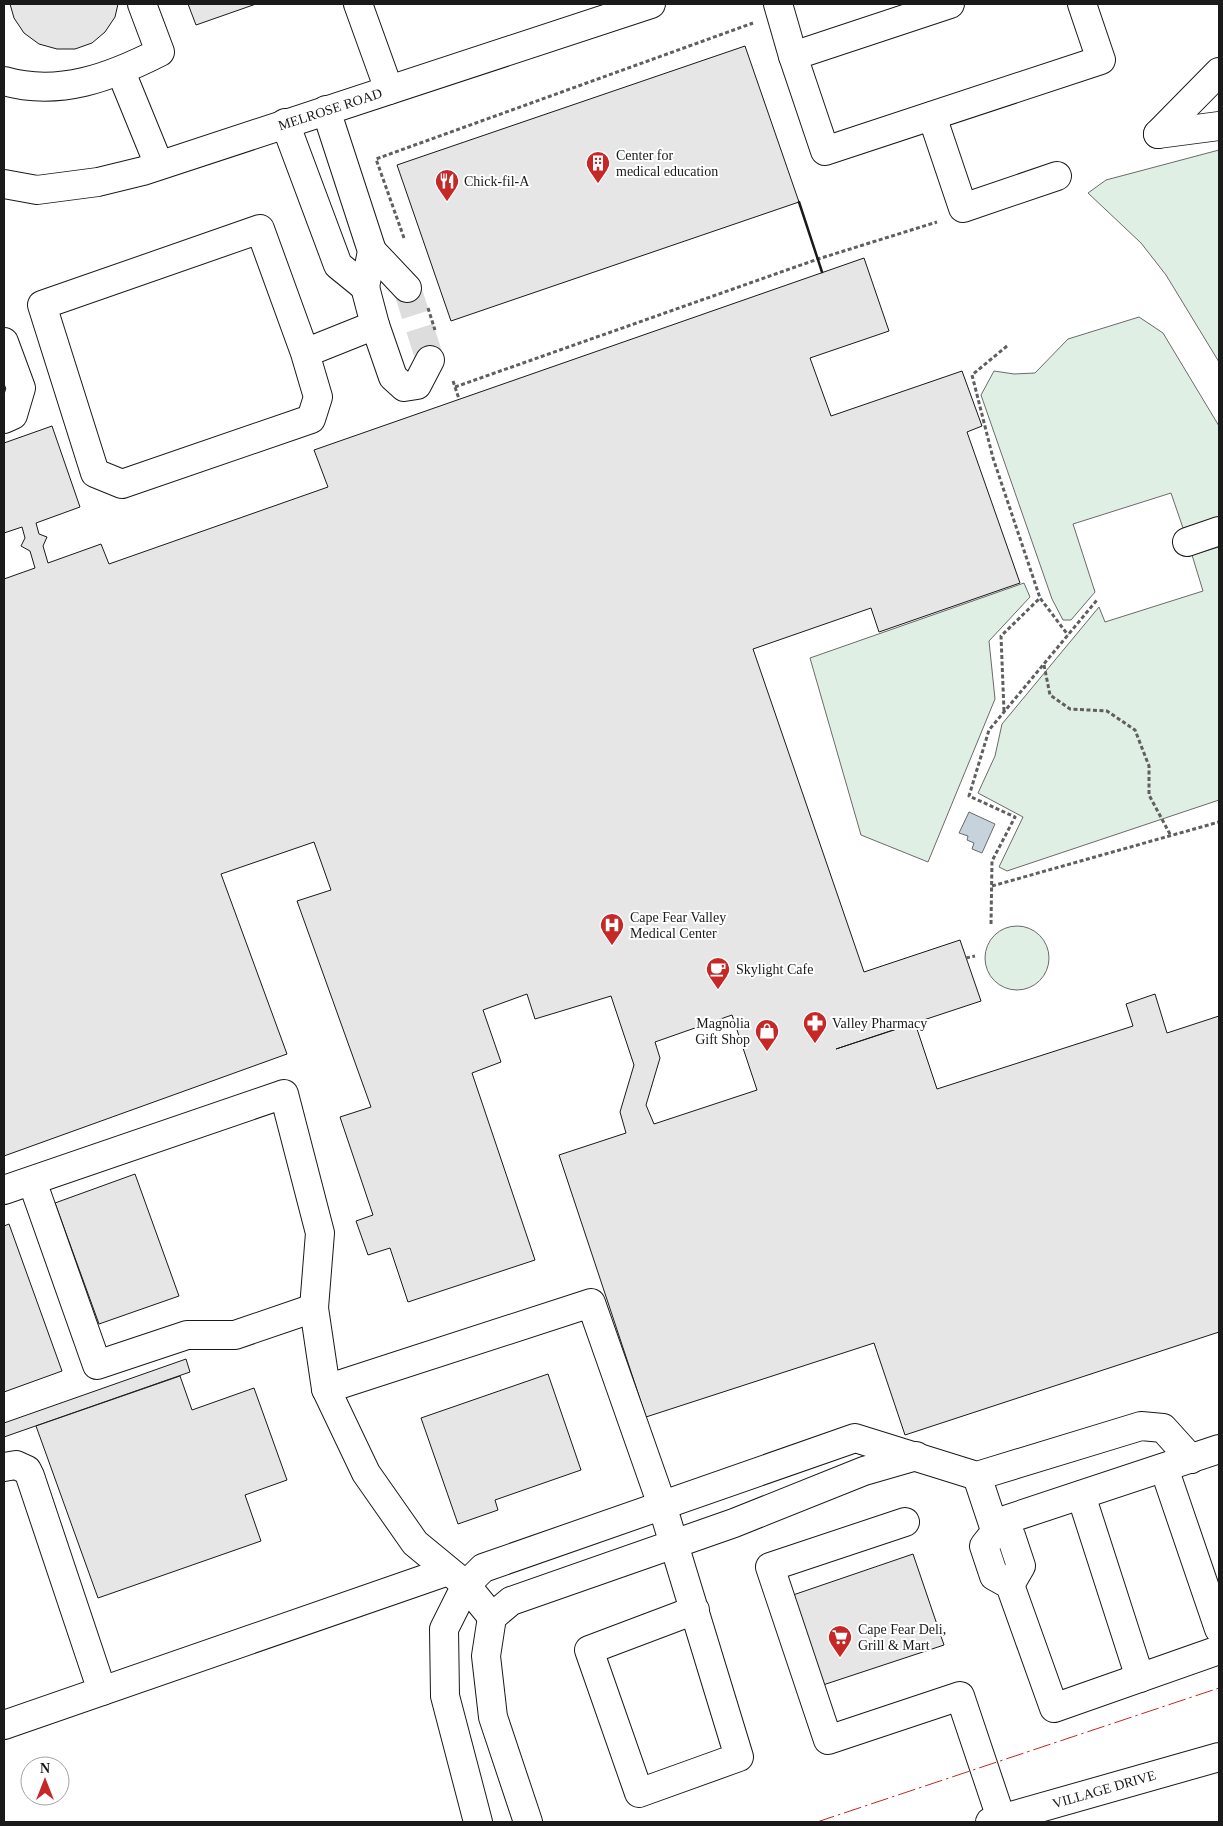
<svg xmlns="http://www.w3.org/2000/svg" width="1223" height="1826" font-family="Georgia,serif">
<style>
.green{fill:#e0efe3;stroke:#6a6a6a}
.water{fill:#c6d2dc;stroke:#6a6a6a}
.building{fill:#e6e6e6;stroke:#1a1a1a;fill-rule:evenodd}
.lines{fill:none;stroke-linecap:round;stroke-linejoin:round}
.minor-tunnel{stroke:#ddd;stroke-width:28;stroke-dasharray:28 14;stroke-linecap:butt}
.minor-casing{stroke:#1a1a1a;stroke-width:30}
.major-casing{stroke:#1a1a1a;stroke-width:30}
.path{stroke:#5f5f5f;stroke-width:3;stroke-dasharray:4 2.5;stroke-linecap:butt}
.minor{stroke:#fff;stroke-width:28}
.major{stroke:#fff;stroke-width:28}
.wall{stroke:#1a1a1a;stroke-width:2.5}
.power{stroke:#c62828;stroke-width:1;stroke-dasharray:18 4 2.5 4;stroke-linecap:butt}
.labels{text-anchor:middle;stroke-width:4;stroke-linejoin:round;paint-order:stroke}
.street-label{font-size:14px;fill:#1a1a1a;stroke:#fff}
.poi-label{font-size:14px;fill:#1a1a1a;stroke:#fff;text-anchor:start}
</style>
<rect width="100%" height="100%" fill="#fff"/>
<!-- green -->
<g class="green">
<polygon points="1219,150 1219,362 1166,275 1141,243 1088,193 1106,180"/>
<polygon points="1139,317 1163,333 1219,426 1219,517 1183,528 1171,493 1073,524 1095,592 1071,620 1063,620 1052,599 981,395 994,371 1014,374 1035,373 1068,339"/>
<polygon points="1219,547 1219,800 1007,871 999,867 1023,817 978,793 995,756 1002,724 1099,607 1105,622 1203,591 1192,555"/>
<polygon points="1024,583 1030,597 989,641 995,699 928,862 861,835 810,658"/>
<circle cx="1017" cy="958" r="32"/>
</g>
<!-- water -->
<polygon class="water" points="969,812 995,824 982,853 972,849 974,843 967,840 968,836 959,833"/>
<!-- building -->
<g class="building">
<polygon points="10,4 118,4 115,17 105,32 92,43 75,49 57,49 39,44 24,33 14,18"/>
<polygon points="188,4 256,4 196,25"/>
<polygon points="745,46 799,202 451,321 397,165"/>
<path d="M 864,258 L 889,331 L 810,358 L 831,416 L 962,371 L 982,426 L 967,432 L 1020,583 L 879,632 L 871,608 L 753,649 L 864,972 L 960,940 L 981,1001 L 836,1049 L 915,1023 L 937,1089 L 1133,1026 L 1126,1004 L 1155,994 L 1167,1033 L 1219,1016 L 1219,1332 L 905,1435 L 874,1343 L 646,1417 L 559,1155 L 626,1133 L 620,1112 L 634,1065 L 611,996 L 535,1019 L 527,994 L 483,1010 L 501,1062 L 472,1073 L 535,1260 L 408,1302 L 390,1248 L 368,1255 L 356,1221 L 373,1215 L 340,1117 L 371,1107 L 297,901 L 331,890 L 314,842 L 221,874 L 287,1054 L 4,1156 L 4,579 L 35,568 L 30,551 L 21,546 L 25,538 L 22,527 L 4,533 L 4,443 L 52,426 L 80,507 L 36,523 L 39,534 L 47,537 L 43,546 L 48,563 L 101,544 L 109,564 L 328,487 L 314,450 ZM 732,1015 L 757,1090 L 654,1124 L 646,1105 L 660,1058 L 655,1042 Z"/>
<polygon points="135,1174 179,1296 99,1324 55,1203"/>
<polygon points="9,1224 62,1371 4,1392 4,1226"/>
<polygon points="186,1359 190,1372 4,1437 4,1423"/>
<polygon points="548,1374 581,1470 495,1500 498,1510 458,1524 421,1418"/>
<polygon points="180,1376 192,1410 254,1388 287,1480 245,1495 261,1541 98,1598 36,1426"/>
<polygon points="913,1554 944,1645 823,1685 793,1595"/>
</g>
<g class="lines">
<!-- minor-tunnel -->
<polyline class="minor-tunnel" points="407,288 430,360"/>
<!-- minor casing -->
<g class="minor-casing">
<g id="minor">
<polyline points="358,4 389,90"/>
<polyline points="778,4 793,56"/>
<polyline points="950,4 793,56 825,151 1101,60 1082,4"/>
<polyline points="121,72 159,165"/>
<path d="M 4,81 C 59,97 111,77 160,52 L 142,4"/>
<polyline points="932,116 963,208 1057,176"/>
<polyline points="285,123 338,265 365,287 372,251 326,110"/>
<polyline points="1158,134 1219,72"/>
<polyline points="1158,134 1219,126"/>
<polyline points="4,184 37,190 98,182 143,171 651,4"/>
<polyline points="372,251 407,288"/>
<polyline points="375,325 393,377 404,387 417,385 430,360"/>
<polyline points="4,342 21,388 13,415 4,419"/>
<polyline points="305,353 318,397 311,419 122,484 95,473 42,305 260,229 305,353 375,325 365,287"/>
<polyline points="1187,542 1219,531"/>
<polyline points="32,1181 97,1365 187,1335 235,1335 314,1308"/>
<polyline points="4,1190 284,1094 320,1233 314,1308 326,1389 366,1473 415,1543 466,1585 492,1617"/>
<polyline points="326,1389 591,1303 662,1505 739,1757 639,1793 589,1650 695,1610"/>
<polyline points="4,1467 16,1465 27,1470 30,1476 102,1691"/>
<polyline points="1164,1468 1219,1629"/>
<polyline points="977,1476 993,1524 1219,1449"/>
<polyline points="1081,1495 1140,1678"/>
<polyline points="905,1522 770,1567 828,1740 960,1696 1001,1818"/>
<polyline points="995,1532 984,1546 994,1576 1010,1585 1054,1708 1219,1650"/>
<polyline points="995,1532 1011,1536 1021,1566 1010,1585"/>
<polyline points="4,1725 448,1571"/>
<polyline points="478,1822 445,1696 444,1629 466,1585 483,1568 855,1438 977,1476 1141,1426 1163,1428 1191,1459"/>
<polyline points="528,1822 493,1717 486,1656 492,1617 511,1601 734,1523 864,1471 916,1456"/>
</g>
</g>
<!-- major casing -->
<g class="major-casing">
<polyline id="major" points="990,1822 1219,1757"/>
</g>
<!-- path -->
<g class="path">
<polyline points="404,238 376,159 753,23"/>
<polyline points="428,308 435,330"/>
<polyline points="1007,346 972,375 993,458 1040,598"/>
<polyline points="453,381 459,399"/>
<polyline points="455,387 818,259 937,222"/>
<polyline points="1044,665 1050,695 1070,709 1107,711 1135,730 1149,766 1149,795 1171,836"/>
<polyline points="1004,711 1001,636 1040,598 1068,635"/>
<polyline points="992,886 1219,822"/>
<polyline points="991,924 992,861 1015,817 969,796 989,730 1097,600"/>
<polyline points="966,958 975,956"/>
</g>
<!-- minor -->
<use href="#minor" class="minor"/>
<!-- major -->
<use href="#major" class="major"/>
<!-- wall -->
<polyline class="wall" points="799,202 822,272"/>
<!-- power -->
<polyline class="power" points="817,1822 1219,1688"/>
</g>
<!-- icons -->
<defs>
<g id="building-pin" transform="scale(1.25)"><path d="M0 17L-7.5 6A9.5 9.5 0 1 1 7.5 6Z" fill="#c62828" stroke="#fff"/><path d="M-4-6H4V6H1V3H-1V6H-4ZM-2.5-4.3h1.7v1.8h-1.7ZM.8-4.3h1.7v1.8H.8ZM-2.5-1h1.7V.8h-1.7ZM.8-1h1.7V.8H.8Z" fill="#fff"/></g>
<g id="restaurant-pin" transform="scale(1.25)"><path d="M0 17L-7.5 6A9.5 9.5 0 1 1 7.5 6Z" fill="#c62828" stroke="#fff"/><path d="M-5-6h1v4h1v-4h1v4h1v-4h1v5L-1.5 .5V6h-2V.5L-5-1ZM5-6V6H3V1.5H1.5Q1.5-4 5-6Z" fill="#fff"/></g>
<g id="hospital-pin" transform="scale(1.25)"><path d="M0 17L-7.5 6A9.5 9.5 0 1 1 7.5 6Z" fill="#c62828" stroke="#fff"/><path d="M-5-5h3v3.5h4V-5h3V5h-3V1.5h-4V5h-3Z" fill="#fff"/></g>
<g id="cafe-pin" transform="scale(1.25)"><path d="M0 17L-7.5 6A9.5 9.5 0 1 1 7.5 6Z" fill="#c62828" stroke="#fff"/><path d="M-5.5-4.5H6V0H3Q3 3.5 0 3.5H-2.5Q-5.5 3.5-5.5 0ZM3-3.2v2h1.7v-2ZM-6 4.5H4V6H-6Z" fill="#fff"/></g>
<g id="pharmacy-pin" transform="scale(1.25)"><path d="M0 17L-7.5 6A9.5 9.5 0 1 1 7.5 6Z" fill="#c62828" stroke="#fff"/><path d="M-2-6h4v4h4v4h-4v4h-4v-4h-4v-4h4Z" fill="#fff"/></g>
<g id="shop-pin" transform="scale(1.25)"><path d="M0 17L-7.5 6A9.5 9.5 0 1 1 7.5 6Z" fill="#c62828" stroke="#fff"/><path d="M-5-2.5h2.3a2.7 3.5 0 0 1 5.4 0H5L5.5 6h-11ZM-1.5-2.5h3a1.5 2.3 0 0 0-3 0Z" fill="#fff"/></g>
<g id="supermarket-pin" transform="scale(1.25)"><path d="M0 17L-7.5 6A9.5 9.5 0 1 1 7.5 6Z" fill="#c62828" stroke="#fff"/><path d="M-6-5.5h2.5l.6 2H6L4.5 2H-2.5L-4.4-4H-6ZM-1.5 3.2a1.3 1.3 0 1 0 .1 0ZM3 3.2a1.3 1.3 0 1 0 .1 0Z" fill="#fff"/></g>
</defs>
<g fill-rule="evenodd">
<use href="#building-pin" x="598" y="163"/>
<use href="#restaurant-pin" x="447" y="181"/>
<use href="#hospital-pin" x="612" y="925"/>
<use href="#cafe-pin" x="718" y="969"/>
<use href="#pharmacy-pin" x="815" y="1023"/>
<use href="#shop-pin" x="767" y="1031"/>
<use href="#supermarket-pin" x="840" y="1637"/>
</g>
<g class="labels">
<!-- street labels -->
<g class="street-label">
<text transform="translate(330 109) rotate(-18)" y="5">MELROSE ROAD</text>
<text transform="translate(1104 1789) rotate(-16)" y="5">VILLAGE DRIVE</text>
</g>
<!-- poi labels -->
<g class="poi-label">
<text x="616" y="160">Center for<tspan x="616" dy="16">medical education</tspan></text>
<text x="464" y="186">Chick-fil-A</text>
<text x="630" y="922">Cape Fear Valley<tspan x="630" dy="16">Medical Center</tspan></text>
<text x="736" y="974">Skylight Cafe</text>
<text x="750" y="1028" text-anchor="end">Magnolia<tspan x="750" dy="16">Gift Shop</tspan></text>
<text x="832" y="1028">Valley Pharmacy</text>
<text x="858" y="1634">Cape Fear Deli,<tspan x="858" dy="16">Grill &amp; Mart</tspan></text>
</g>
</g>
<!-- border -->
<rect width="1223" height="1826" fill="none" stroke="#1a1a1a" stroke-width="10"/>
<!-- north arrow -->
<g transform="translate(45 1781)"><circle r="24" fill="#ffffff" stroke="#a3a3a3"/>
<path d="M0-4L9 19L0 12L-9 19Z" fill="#c62828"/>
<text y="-8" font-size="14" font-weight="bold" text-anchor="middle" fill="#1a1a1a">N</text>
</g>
</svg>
